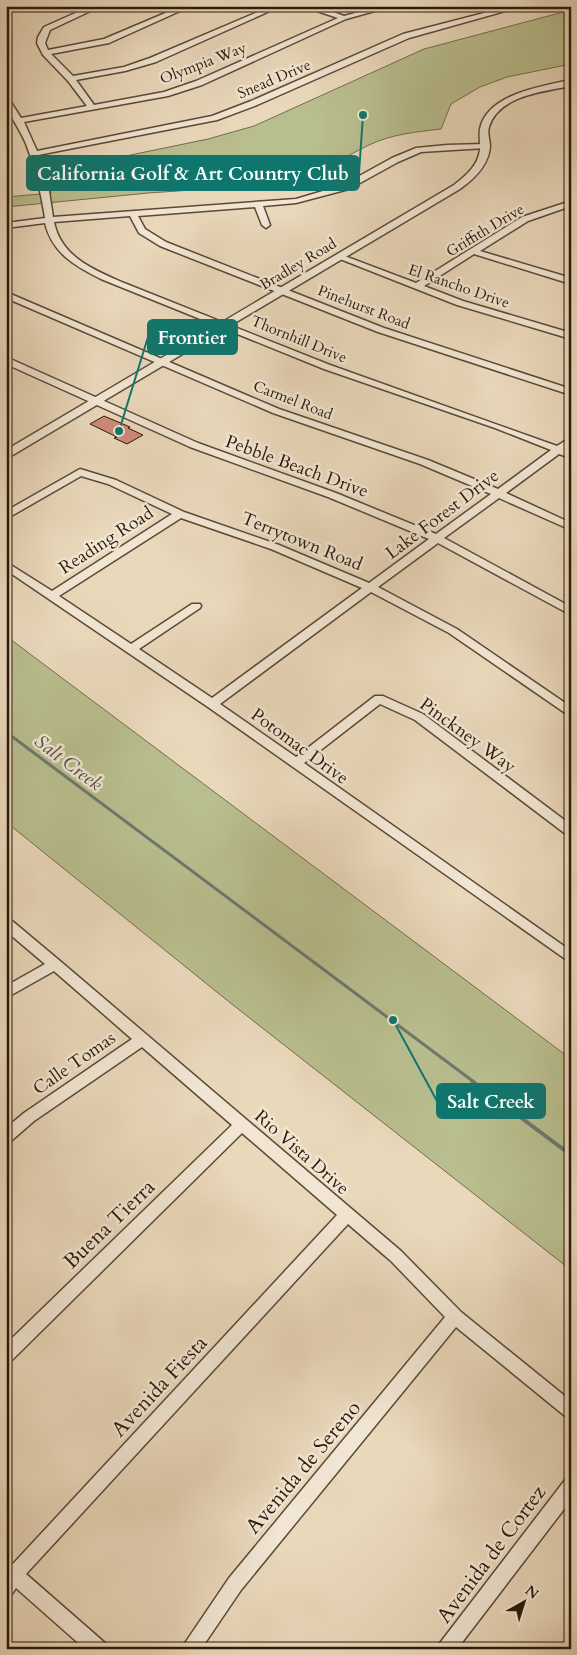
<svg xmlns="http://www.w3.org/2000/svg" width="577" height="1655" font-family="Cardo,serif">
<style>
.green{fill:#b9be8e;stroke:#726c4c}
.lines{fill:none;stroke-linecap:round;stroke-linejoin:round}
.stream-far1{stroke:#6c796f;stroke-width:3}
.stream{stroke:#6c796f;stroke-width:4}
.building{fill:#d1897b;stroke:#2b190a}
.minor-casing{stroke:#5b4936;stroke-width:3}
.tertiary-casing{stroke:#5b4936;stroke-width:3}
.minor{fill:#f1e6d3;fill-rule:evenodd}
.tertiary{fill:#f1e6d3;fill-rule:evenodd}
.labels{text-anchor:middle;stroke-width:5;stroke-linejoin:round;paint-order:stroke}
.far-street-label{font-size:15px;fill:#2b190a;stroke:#f1e6d3}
.street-label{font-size:18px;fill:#2b190a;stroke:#f1e6d3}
.water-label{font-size:19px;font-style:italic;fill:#515145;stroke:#f1e6d3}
.near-street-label{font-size:21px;fill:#2b190a;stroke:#f1e6d3}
.leader{fill:none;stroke:#0f766e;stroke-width:2}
.callout-dot{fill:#0f766e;stroke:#f1e6d3;stroke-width:2}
.callout{fill:#0f766e;stroke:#0f766e;stroke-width:2}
.callout-label{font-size:19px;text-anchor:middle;font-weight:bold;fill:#fff}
</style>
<rect width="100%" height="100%" fill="#ead8bb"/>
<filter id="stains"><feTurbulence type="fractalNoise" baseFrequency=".004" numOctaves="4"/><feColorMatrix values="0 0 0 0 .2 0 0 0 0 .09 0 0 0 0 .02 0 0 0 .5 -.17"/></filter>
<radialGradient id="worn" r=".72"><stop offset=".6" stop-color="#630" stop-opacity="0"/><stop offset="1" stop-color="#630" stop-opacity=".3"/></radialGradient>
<!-- green -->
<g class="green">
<path d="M 571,10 L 571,64 L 507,77 L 480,87 L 451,104 L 441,129 C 416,132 392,134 369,145 C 340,159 314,177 282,184 L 148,193 L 6,207 L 6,197 L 51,193 L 48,172 L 208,139 L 254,126 L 424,49 Z"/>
<polygon points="6,636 571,1059 571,1270 228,1001 6,822"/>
</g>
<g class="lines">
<!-- stream-far1 -->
<polyline class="stream-far1" points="6,732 474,1082"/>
<!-- stream -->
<polyline class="stream" points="472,1081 571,1155"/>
</g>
<!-- building -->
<polygon class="building" points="104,416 130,427 128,428 143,435 127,444 114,438 117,437 90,424"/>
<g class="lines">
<!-- minor casing -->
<g class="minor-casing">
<g id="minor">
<path d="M 91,6 L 101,6 L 50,30 L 45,43 L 48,50 L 104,39 L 182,6 L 191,6 L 109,43 L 51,54 L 73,76 L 124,67 L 150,58 L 272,6 L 281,6 L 156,62 L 125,71 L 76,80 L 94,105 L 164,92 L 196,81 L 338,18 L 302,6 L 317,6 L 344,16 L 381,6 L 393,6 L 346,19 L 202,85 L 168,96 L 24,122 L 37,151 L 212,116 L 251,101 L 403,34 L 511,6 L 523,6 L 409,38 L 257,105 L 217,120 L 38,155 L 49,191 L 53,217 L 296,199 L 343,185 L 392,158 L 416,148 L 447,145 L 485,144 L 489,146 L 485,148 L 421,152 L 398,162 L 349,189 L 296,203 L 263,206 L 270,225 L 266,228 L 262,225 L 255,207 L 138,216 L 145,229 L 166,242 L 384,328 L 571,389 L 571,395 L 378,332 L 160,246 L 139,233 L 130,216 L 54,222 C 61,257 94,270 124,283 L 330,365 L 557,446 L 571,437 L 571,445 L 565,449 L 571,451 L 571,458 L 559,454 L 506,493 L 571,523 L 571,530 L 499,498 L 444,538 L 571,607 L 571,615 L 438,543 L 378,587 L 457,629 L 571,707 L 571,717 L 449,633 L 371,592 L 220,704 L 296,757 L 375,696 L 383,696 L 423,714 L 571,825 L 571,836 L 567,835 L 415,720 L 380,704 L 304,763 L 571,951 L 571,963 L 208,707 L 6,570 L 6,562 L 52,591 L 172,514 L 108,484 L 81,476 L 6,519 L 6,511 L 80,469 L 116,480 L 184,512 L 279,545 L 369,583 L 429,539 L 328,497 L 190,447 L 6,364 L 6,357 L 198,443 L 336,493 L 436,534 L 491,494 L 420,464 L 273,413 L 6,298 L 6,292 L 279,409 L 428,460 L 498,489 L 551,450 L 495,428 L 324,369 L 101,279 C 75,266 52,253 45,223 L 6,228 L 6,223 L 45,218 C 41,192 35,167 26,144 C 21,130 6,112 6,99 L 9,99 L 21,118 L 87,106 L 68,81 L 43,55 L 37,43 L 38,37 L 44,27 ZM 181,518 L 271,549 L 362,588 L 212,698 L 139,649 L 200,608 L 201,606 L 200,604 L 192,604 L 131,644 L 59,596 Z"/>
<polygon points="571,201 571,206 528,221 480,251 571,278 571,284 474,254 424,286 463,301 571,333 571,339 457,305 335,257 342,255 416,283 522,217"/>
<polygon points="6,918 11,920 60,961 401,1251 461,1312 571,1401 571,1418 565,1416 456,1327 241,1590 201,1649 181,1649 229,1578 445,1317 391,1261 348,1224 26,1574 105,1643 108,1649 85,1649 16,1588 12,1594 6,1596 6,1563 12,1565 337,1215 242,1133 12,1360 6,1362 6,1344 232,1125 142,1047 34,1121 11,1141 6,1143 6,1128 24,1113 132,1039 54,971 6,998 6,986 45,964 6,931"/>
<polygon points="571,1478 571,1500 457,1649 437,1649 440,1643 565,1480"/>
</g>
</g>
<!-- tertiary casing -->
<g class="tertiary-casing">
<path id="tertiary" d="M 571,80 L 571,86 C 544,91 498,96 489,127 C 487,134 490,140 490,146 C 489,165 474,179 460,189 L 6,459 L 6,450 L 454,185 C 467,175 481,163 480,145 C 480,139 479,134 480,129 C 487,94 542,86 571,80 Z"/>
</g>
<!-- minor -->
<use href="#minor" class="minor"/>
<!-- tertiary -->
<use href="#tertiary" class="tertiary"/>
</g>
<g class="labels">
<!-- far-street labels -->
<g class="far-street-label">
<text transform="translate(203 63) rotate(-21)" y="5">Olympia Way</text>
<text transform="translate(274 79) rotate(-23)" y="5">Snead Drive</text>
<text transform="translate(485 230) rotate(-31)" y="5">Griffith Drive</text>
<text transform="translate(298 264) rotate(-31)" y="5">Bradley Road</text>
<text transform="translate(459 286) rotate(19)" y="5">El Rancho Drive</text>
<text transform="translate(364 307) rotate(21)" y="5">Pinehurst Road</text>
<text transform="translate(299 339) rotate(22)" y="5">Thornhill Drive</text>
<text transform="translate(293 400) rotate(21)" y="5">Carmel Road</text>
</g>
<!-- street labels -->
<g class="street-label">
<text transform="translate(297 466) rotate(20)" y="6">Pebble Beach Drive</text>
<text transform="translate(442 514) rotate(-37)" y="6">Lake Forest Drive</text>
<text transform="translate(106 540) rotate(-33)" y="6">Reading Road</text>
<text transform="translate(302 541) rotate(22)" y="6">Terrytown Road</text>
<text transform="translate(468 735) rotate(36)" y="6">Pinckney Way</text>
<text transform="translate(300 746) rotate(36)" y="6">Potomac Drive</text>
<text transform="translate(74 1063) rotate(-35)" y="6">Calle Tomas</text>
<text transform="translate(302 1152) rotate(41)" y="6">Rio Vista Drive</text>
</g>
<!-- water labels -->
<g class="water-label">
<text transform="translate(69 762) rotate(37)" y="7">Salt Creek</text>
</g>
<!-- near-street labels -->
<g class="near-street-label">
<text transform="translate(109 1224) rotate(-44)" y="7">Buena Tierra</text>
<text transform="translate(159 1386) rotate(-47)" y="7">Avenida Fiesta</text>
<text transform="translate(303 1467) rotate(-50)" y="7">Avenida de Sereno</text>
<text transform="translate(491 1554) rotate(-53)" y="7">Avenida de Cortez</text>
</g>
</g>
<!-- callouts -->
<path class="leader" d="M363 115L359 173M119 431L148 337M393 1020L437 1101"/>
<g class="callout-dot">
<circle cx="363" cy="115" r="5"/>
<circle cx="119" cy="431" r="5"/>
<circle cx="393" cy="1020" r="5"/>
</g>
<g class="callout">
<rect x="27" y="156" width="332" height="34" rx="5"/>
<rect x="148" y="320" width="89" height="34" rx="5"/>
<rect x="437" y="1084" width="108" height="34" rx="5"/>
</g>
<g class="callout-label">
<text x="193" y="180">California Golf &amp; Art Country Club</text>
<text x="192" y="344">Frontier</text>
<text x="491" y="1108">Salt Creek</text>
</g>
<!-- margin -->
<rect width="577" height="1655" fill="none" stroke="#ead8bb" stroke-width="25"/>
<rect x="8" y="8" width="562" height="1640" fill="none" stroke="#2b190a" stroke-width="2.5"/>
<rect x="12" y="12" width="552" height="1630" fill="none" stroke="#2b190a"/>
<!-- north arrow -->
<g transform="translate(524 1602) rotate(39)" stroke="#f1e6d3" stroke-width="4" paint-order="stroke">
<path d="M0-4L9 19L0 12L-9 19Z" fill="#2b190a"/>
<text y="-8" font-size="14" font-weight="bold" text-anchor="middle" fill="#2b190a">N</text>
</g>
<rect width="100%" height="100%" filter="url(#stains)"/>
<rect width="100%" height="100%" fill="url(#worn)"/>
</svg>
